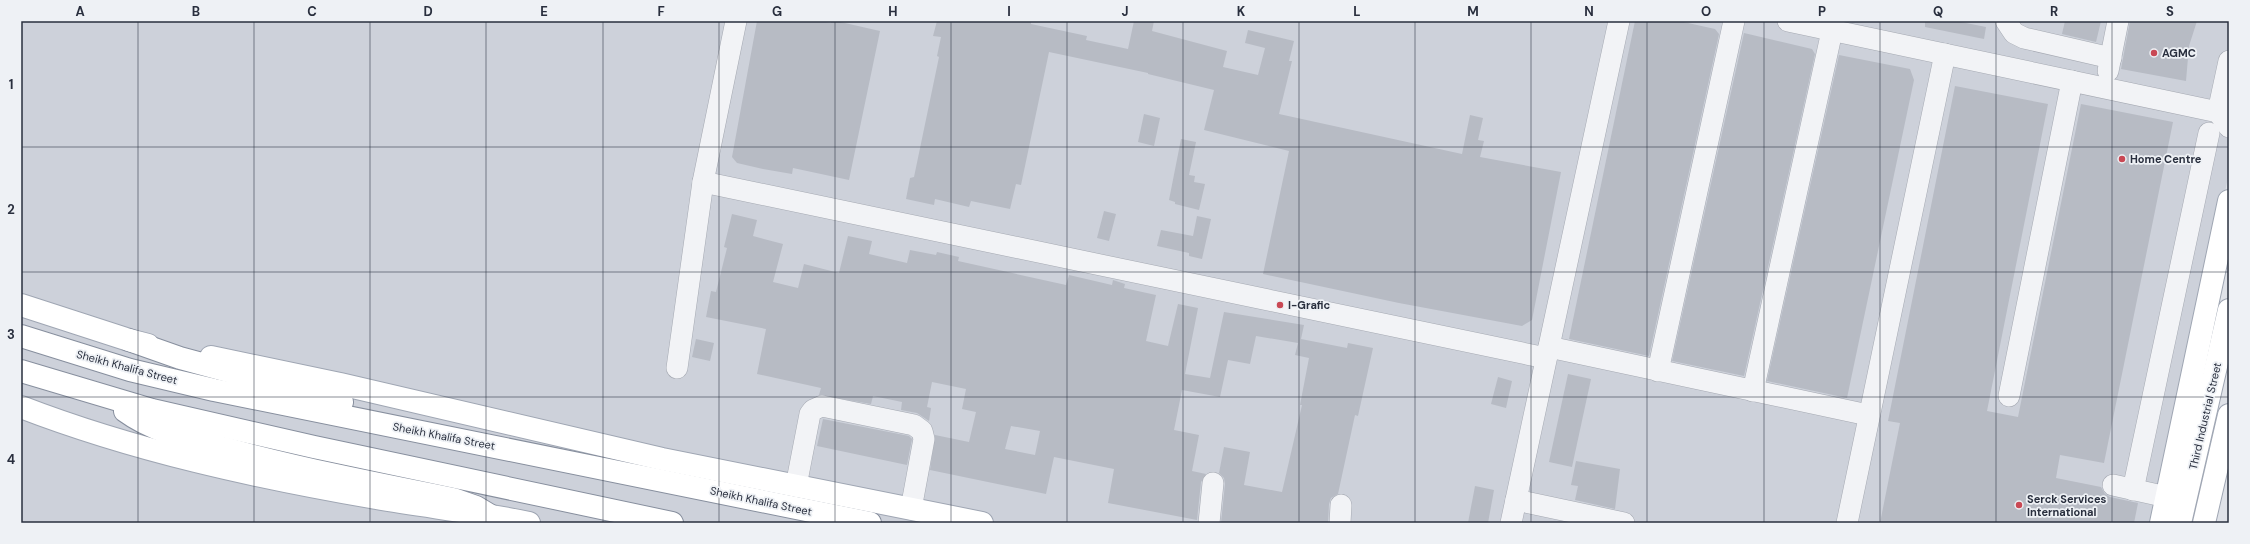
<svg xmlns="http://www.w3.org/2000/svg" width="2250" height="544" font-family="'DM Sans',sans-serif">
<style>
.built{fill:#cdd1da}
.building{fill:#b7bbc4;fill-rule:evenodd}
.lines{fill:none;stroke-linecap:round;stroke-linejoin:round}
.minor-casing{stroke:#a5a9b2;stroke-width:22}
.major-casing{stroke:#9fa6b3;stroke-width:24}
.highway-casing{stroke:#878f9e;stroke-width:24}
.minor{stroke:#f2f3f6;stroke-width:21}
.major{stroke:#fff;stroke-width:22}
.highway{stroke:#fff;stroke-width:22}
.grid{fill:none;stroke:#292f3e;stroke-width:1;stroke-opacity:0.55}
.poi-dot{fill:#c94854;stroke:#eef1f5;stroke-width:1.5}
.labels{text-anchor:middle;stroke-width:3.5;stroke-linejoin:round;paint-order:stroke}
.poi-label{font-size:11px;font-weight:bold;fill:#292f3e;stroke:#eef1f5;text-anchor:start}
.street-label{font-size:11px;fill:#292f3e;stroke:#eef1f5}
.neatline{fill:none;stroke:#292f3e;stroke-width:1.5}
.grid-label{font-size:13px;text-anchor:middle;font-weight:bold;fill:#292f3e}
</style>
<rect width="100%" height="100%" fill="#dfe2e8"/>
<!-- built -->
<polygon class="built" points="21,21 2229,21 2229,173 2154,523 21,523"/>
<!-- building -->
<g class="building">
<polygon points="757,21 820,21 831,23 831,21 836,21 880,31 849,180 793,168 792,174 763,169 737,163 732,157"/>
<polygon points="937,21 1031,21 1031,24 1087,36 1086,40 1128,49 1134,21 1154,21 1152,31 1227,51 1223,67 1258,75 1265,48 1245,43 1248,30 1294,41 1289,61 1292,61 1279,114 1462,154 1470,115 1483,118 1478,140 1484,141 1480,157 1561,172 1532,320 1522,326 1399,303 1263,274 1289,151 1204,130 1214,90 1148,74 1148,73 1049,52 1021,185 1016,184 1010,209 971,201 969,207 935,199 934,205 906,199 910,178 914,177 939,57 937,56 941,37 933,36"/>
<polygon points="1635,21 1679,21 1715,29 1719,34 1649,356 1569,339"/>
<polygon points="1925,21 1956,21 1986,27 1984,39 1925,27"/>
<polygon points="2065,21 2101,21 2096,42 2062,34"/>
<polygon points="2130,21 2197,21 2189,46 2186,81 2121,69"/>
<polygon points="1744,33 1812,49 1815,54 1744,376 1672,361"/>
<polygon points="1839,55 1910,69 1914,80 1847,398 1767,381"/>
<polygon points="1955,86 2048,104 1987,411 2018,417 2081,104 2173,122 2104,463 2060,455 2056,478 2101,487 2105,494 2110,497 2138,503 2134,523 1880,523 1900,423 1888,421"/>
<polygon points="1144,114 1160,118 1154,146 1138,142"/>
<polygon points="1181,139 1196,142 1189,175 1195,176 1194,182 1205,184 1199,210 1175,204 1175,202 1169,200"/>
<polygon points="1104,211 1116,214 1109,241 1097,238"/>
<path d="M 732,214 L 757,220 L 753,236 L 783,244 L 773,282 L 798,288 L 804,264 L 839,273 L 848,236 L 872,241 L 869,254 L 907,263 L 910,250 L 936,255 L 937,252 L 959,257 L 958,261 L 1066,285 L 1069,275 L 1112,285 L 1113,280 L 1125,284 L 1124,288 L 1156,295 L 1146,341 L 1168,346 L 1178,304 L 1198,308 L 1185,374 L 1210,378 L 1224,312 L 1304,325 L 1301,339 L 1347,348 L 1348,343 L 1373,348 L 1358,416 L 1355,415 L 1338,494 L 1331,498 L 1329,504 L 1328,523 L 1221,523 L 1225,484 L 1224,478 L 1219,473 L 1224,447 L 1250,452 L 1244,485 L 1282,492 L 1302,405 L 1300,405 L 1309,358 L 1295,355 L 1298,343 L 1256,336 L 1250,364 L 1228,360 L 1220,397 L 1182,390 L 1174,430 L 1199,435 L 1192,471 L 1206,474 L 1201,482 L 1197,520 L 1108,503 L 1114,469 L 1054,457 L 1046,494 L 930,470 L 935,435 L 969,442 L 976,412 L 962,409 L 966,389 L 932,382 L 927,407 L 931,408 L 929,421 L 917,413 L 901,410 L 902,402 L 873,396 L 871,404 L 819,395 L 821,388 L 757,374 L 766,329 L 706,317 L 711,291 L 716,292 L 727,248 L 724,247 ZM 1011,426 L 1040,431 L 1035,455 L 1005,449 Z"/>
<polygon points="1197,216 1211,219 1202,259 1189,256 1189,253 1157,246 1161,230 1193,236"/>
<polygon points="696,339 714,343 710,361 692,357"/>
<polygon points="1568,374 1591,379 1572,467 1549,462"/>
<polygon points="1498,377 1512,381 1506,408 1491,404"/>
<polygon points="823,419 909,436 912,439 907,465 817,446"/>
<polygon points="1576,461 1620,469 1615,509 1575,500 1578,486 1571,485"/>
<polygon points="1475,486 1494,490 1488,523 1468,523"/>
</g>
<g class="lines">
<!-- minor casing -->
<g class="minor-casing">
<g id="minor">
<polyline points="1788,21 2218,112 2229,107"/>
<polyline points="2006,21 2014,33 2024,38 2111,58"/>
<polyline points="2229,61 2218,112 2229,127"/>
<polyline points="2108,71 2118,21"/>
<polyline points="703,182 1546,358"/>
<polyline points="1549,347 1868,415"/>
<polyline points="677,368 703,182 736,21"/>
<polyline points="1658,371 1734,21"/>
<polyline points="1753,391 1832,31"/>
<polyline points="2009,396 2072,81"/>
<polyline points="2113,485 2167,497"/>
<polyline points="796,486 810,414 813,410 822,406 914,425 922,431 924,439 911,509"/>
<polyline points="2133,490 2209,133"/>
<polyline points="1516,500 1624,523"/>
<polyline points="1209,523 1213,483"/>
<polyline points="1340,523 1341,505"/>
<polyline points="1511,523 1619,21"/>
<polyline points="1847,523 1945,54"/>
</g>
</g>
<!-- major casing -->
<g class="major-casing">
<g id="major">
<polyline points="21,305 129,340 148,345"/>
<polyline points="211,357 340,384 662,459 982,523"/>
<path d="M 21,407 C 135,451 255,477 376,498 C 427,507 478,512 529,523"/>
<polyline points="2161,523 2229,201"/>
<polyline points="2180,523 2229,310"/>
<polyline points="2204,523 2229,415"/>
</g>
</g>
<!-- highway casing -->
<g class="highway-casing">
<g id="highway">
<polyline points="21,336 130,370 214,390 870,523"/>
<polyline points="129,340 180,358 342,402"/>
<polyline points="21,371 152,410 314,447 672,523"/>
<path d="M 125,411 C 155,433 192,440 227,449 C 301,469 377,484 453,499 L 476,507 L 491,516"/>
</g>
</g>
<!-- minor -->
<use href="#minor" class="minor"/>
<!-- major -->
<use href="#major" class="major"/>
<!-- highway -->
<use href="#highway" class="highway"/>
</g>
<!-- grid -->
<path class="grid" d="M 138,21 L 138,523M 254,21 L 254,523M 370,21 L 370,523M 486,21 L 486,523M 603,21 L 603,523M 719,21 L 719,523M 835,21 L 835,523M 951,21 L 951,523M 1067,21 L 1067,523M 1183,21 L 1183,523M 1299,21 L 1299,523M 1415,21 L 1415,523M 1531,21 L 1531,523M 1647,21 L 1647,523M 1764,21 L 1764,523M 1880,21 L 1880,523M 1996,21 L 1996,523M 2112,21 L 2112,523M 21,147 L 2229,147M 21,272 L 2229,272M 21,397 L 2229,397"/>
<!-- markers -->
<g class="poi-dot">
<circle cx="2154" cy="53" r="4"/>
<circle cx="2122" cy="159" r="4"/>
<circle cx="1280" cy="305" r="4"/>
<circle cx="2019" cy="505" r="4"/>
</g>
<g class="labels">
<!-- poi labels -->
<g class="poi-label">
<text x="2162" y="57">AGMC</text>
<text x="2130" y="163">Home Centre</text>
<text x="1288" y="309">I-Grafic</text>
<text x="2027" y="503">Serck Services<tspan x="2027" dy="13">International</tspan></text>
</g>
<!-- street labels -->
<g class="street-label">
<text transform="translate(127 367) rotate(15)" y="4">Sheikh Khalifa Street</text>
<text transform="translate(2205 416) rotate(-77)" y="4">Third Industrial Street</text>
<text transform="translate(444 436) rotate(11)" y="4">Sheikh Khalifa Street</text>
<text transform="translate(761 501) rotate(12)" y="4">Sheikh Khalifa Street</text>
</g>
</g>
<!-- border -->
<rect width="2250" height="544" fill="none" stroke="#eef1f5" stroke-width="44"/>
<rect x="22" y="22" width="2206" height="500" class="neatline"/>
<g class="grid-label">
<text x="80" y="16">A</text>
<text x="196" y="16">B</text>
<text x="312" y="16">C</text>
<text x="428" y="16">D</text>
<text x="544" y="16">E</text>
<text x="661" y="16">F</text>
<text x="777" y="16">G</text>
<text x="893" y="16">H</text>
<text x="1009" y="16">I</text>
<text x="1125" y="16">J</text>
<text x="1241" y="16">K</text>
<text x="1357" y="16">L</text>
<text x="1473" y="16">M</text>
<text x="1589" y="16">N</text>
<text x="1706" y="16">O</text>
<text x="1822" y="16">P</text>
<text x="1938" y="16">Q</text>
<text x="2054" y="16">R</text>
<text x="2170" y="16">S</text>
<text x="11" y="89">1</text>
<text x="11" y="214">2</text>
<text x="11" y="339">3</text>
<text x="11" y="464">4</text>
</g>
</svg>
